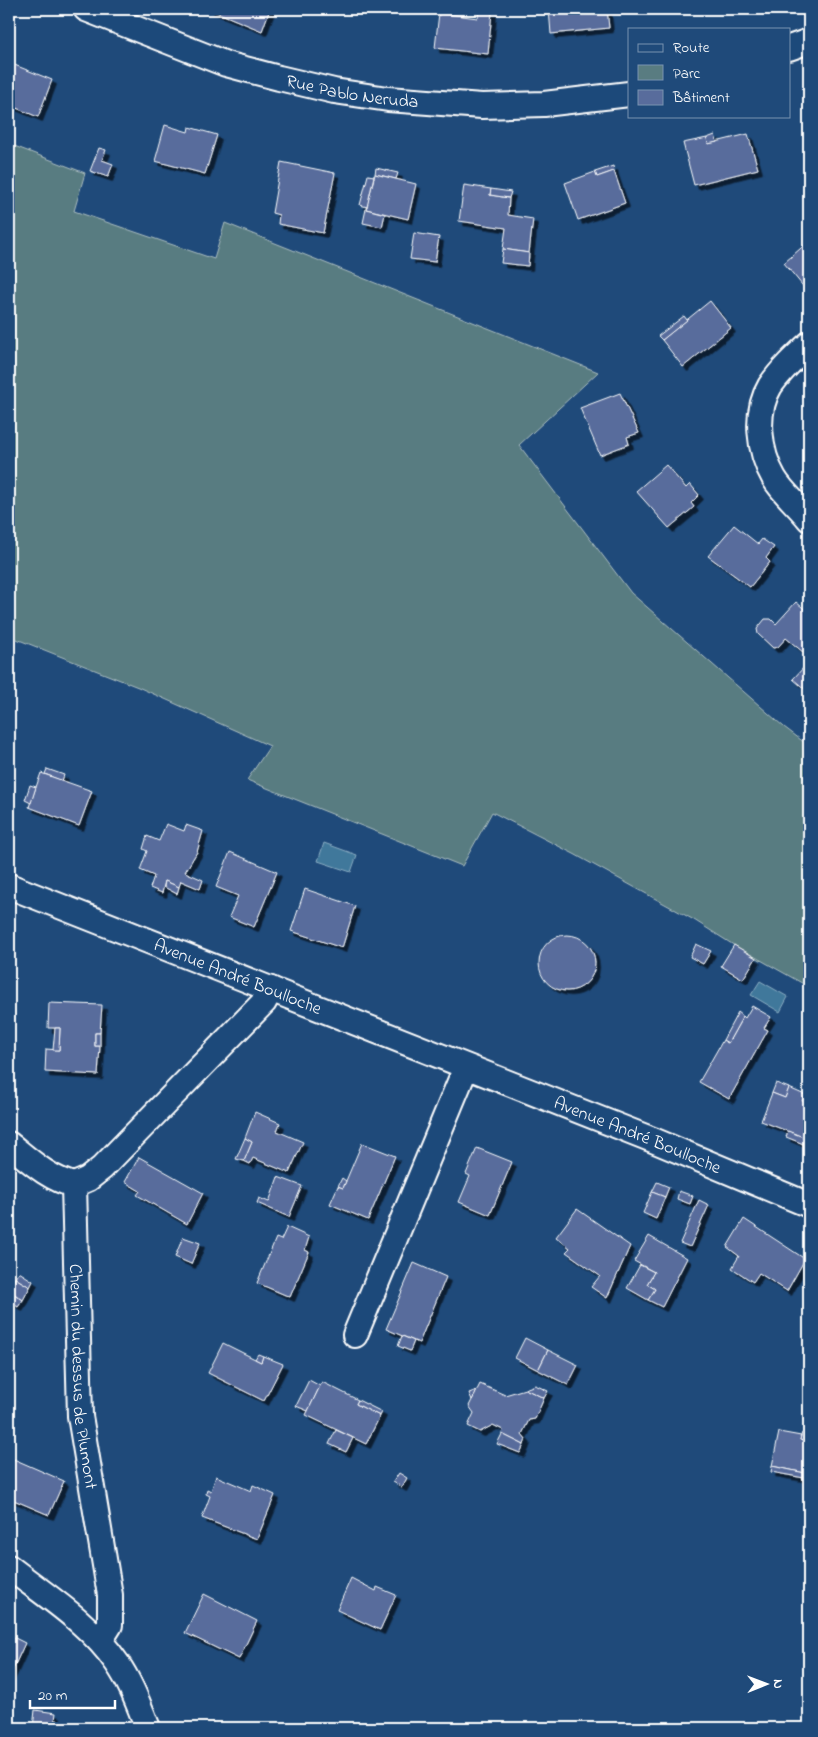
<svg xmlns="http://www.w3.org/2000/svg" width="818" height="1737" font-family="'Indie Flower',sans-serif">
<style>
.green{fill:#597c81;stroke:#acbec0}
.water{fill:#40789b;stroke:#8caec3}
.building{fill:#586c9c;stroke:#fff;filter:url(#shadow)}
.lines{fill:none;stroke-linecap:round;stroke-linejoin:round}
.minor-casing{stroke:#fff;stroke-width:28}
.minor{stroke:#1f4a7a;stroke-width:24}
.labels{text-anchor:middle;stroke-width:4;stroke-linejoin:round;paint-order:stroke}
.street-label{font-size:18px;fill:#fff;stroke:#1f4a7a}
</style>
<defs>
<filter id="shadow"><feDropShadow dx="4.5" dy="4.5" stdDeviation="0" flood-color="#0009"/></filter>
</defs>
<rect width="100%" height="100%" fill="#1f4a7a"/>
<filter id="ink" filterUnits="userSpaceOnUse"><feTurbulence type="fractalNoise" baseFrequency=".02" numOctaves="2"/><feDisplacementMap in="SourceGraphic" scale="10" xChannelSelector="R" yChannelSelector="G"/><feConvolveMatrix kernelMatrix="1 2 1 2 8 2 1 2 1" color-interpolation-filters="sRGB"/></filter>
<g filter="url(#ink)">
<!-- green -->
<polygon class="green" points="9,144 85,173 74,211 214,259 225,223 598,372 519,445 631,593 784,727 809,746 809,987 732,944 694,920 574,854 492,812 462,866 247,780 270,746 138,687 9,636"/>
<!-- water -->
<g class="water">
<polygon points="324,843 357,855 351,872 318,861"/>
<polygon points="760,981 788,997 780,1012 751,995"/>
</g>
<!-- building -->
<g class="building">
<polygon points="209,9 270,9 262,31"/>
<polygon points="549,9 607,9 609,28 551,34"/>
<polygon points="479,11 492,12 488,54 435,48 439,13 478,18"/>
<polygon points="12,64 52,80 38,117 9,105 9,71"/>
<polygon points="165,125 188,132 189,127 217,135 205,174 155,161"/>
<polygon points="748,134 758,169 694,185 683,143 707,138 708,144"/>
<polygon points="715,135 717,142 708,144 707,138"/>
<polygon points="99,148 106,150 102,160 113,164 108,177 90,171"/>
<polygon points="281,162 335,173 323,233 278,224 279,215 272,213"/>
<polygon points="613,166 614,171 597,177 595,172"/>
<polygon points="376,168 398,173 396,179 375,174"/>
<polygon points="614,171 625,203 578,220 565,183 595,172 597,177"/>
<polygon points="375,174 416,184 408,219 366,209"/>
<polygon points="368,175 374,176 367,207 360,205"/>
<polygon points="464,185 491,189 490,195 509,198 508,215 533,219 529,253 503,249 506,228 459,221"/>
<polygon points="491,189 511,192 509,198 490,195"/>
<polygon points="366,209 385,214 382,227 363,223"/>
<polygon points="414,233 439,237 435,262 410,259"/>
<polygon points="809,241 809,289 807,291 784,263"/>
<polygon points="503,249 529,253 528,266 501,263"/>
<polygon points="710,301 731,328 683,367 662,340"/>
<polygon points="684,316 687,320 662,340 658,336"/>
<polygon points="620,393 639,433 627,437 629,444 600,455 580,408"/>
<polygon points="666,465 686,488 690,484 699,495 691,503 694,507 669,528 636,491"/>
<polygon points="734,525 758,544 762,539 774,547 766,558 770,562 750,587 708,556"/>
<polygon points="796,602 808,612 809,611 809,657 786,638 778,647 773,648 758,634 757,629 765,619 771,619 776,624"/>
<polygon points="805,666 809,669 809,689 807,691 793,679"/>
<polygon points="47,769 64,775 62,781 45,774"/>
<polygon points="41,773 92,791 79,826 29,807"/>
<polygon points="30,785 36,787 31,803 25,800"/>
<polygon points="166,824 184,831 186,825 203,831 197,852 185,872 203,880 200,889 181,881 179,887 165,881 162,893 150,888 154,876 140,870 147,851 143,849 147,836 159,841"/>
<polygon points="230,852 277,872 254,927 229,917 238,896 216,887"/>
<polygon points="165,881 179,887 177,894 164,887"/>
<polygon points="305,889 355,906 342,948 291,931"/>
<circle cx="567" cy="963" r="28"/>
<polygon points="696,944 711,951 703,964 690,957"/>
<polygon points="734,945 756,958 743,979 721,966"/>
<polygon points="49,1003 102,1005 100,1033 95,1033 95,1046 100,1046 98,1075 45,1072 46,1049 59,1050 60,1028 48,1028"/>
<polygon points="752,1006 771,1017 764,1028 768,1030 729,1099 699,1082 723,1040 728,1043 743,1016 745,1018"/>
<polygon points="738,1012 743,1016 728,1043 723,1040"/>
<polygon points="55,1028 60,1028 59,1050 53,1050"/>
<rect x="95" y="1033" width="5" height="13"/>
<polygon points="776,1083 789,1088 785,1098 772,1093"/>
<polygon points="789,1088 805,1095 802,1101 809,1103 809,1144 806,1143 808,1139 761,1121 772,1093 785,1098"/>
<polygon points="255,1112 280,1123 277,1131 303,1142 289,1173 253,1158 250,1164 244,1161 252,1142 245,1138"/>
<polygon points="788,1131 808,1139 806,1145 786,1137"/>
<polygon points="245,1138 252,1142 244,1161 236,1159"/>
<polygon points="362,1143 395,1156 368,1220 330,1204 338,1186 343,1188"/>
<polygon points="477,1148 512,1162 490,1215 459,1202 470,1176 466,1174"/>
<polygon points="139,1157 203,1193 187,1224 137,1195 140,1191 125,1182"/>
<polygon points="278,1177 302,1186 289,1217 257,1203 259,1198 269,1202"/>
<polygon points="342,1178 346,1181 343,1188 338,1186"/>
<polygon points="657,1182 669,1187 665,1197 652,1192"/>
<polygon points="679,1191 693,1196 690,1204 677,1199"/>
<polygon points="652,1192 665,1197 656,1219 643,1213"/>
<polygon points="699,1200 709,1205 690,1247 680,1243"/>
<polygon points="577,1209 630,1246 607,1298 591,1287 600,1276 566,1252 570,1248 556,1237"/>
<polygon points="744,1219 805,1259 787,1291 759,1273 753,1282 732,1268 739,1256 727,1247"/>
<polygon points="287,1227 309,1237 305,1250 309,1252 290,1297 257,1283 276,1238 281,1240"/>
<polygon points="649,1236 687,1258 662,1307 648,1300 655,1289 647,1284 654,1272 634,1261"/>
<polygon points="183,1237 200,1243 191,1264 175,1257"/>
<polygon points="414,1263 446,1277 419,1343 386,1329"/>
<polygon points="640,1265 654,1272 647,1284 655,1289 648,1300 627,1288"/>
<polygon points="19,1272 33,1281 30,1287 15,1278"/>
<polygon points="15,1278 30,1287 23,1300 9,1290"/>
<polygon points="14,1294 23,1300 18,1307 9,1301"/>
<polygon points="402,1336 414,1341 410,1351 398,1346"/>
<polygon points="525,1338 548,1350 538,1370 515,1358"/>
<polygon points="223,1343 261,1362 263,1356 283,1364 264,1401 208,1373"/>
<polygon points="548,1350 578,1365 568,1385 538,1370"/>
<polygon points="258,1354 263,1356 261,1362 255,1359"/>
<polygon points="309,1380 320,1386 308,1411 296,1406"/>
<polygon points="322,1382 358,1400 356,1404 380,1416 366,1444 306,1415"/>
<polygon points="480,1384 505,1395 525,1389 544,1398 535,1419 529,1420 522,1434 526,1439 524,1445 502,1434 503,1430 493,1425 480,1432 468,1426 474,1413 469,1406"/>
<polygon points="535,1385 548,1391 544,1398 525,1389"/>
<polygon points="477,1390 475,1395 472,1400 469,1393"/>
<polygon points="358,1400 382,1412 380,1416 356,1404"/>
<polygon points="336,1430 353,1438 346,1452 329,1444"/>
<polygon points="779,1432 801,1436 800,1440 809,1442 809,1479 804,1478 805,1473 772,1466"/>
<polygon points="802,1433 809,1435 809,1442 800,1440"/>
<polygon points="502,1434 524,1445 520,1453 497,1444"/>
<polygon points="9,1457 64,1481 49,1515 9,1498"/>
<polygon points="772,1466 805,1473 804,1478 771,1472"/>
<polygon points="399,1473 407,1478 402,1487 393,1482"/>
<polygon points="216,1476 251,1491 253,1485 275,1495 257,1539 202,1518 210,1496 206,1494 207,1489 211,1491"/>
<polygon points="351,1578 376,1591 377,1587 396,1595 380,1630 337,1610"/>
<polygon points="204,1594 257,1621 239,1659 185,1633"/>
<polygon points="9,1635 25,1643 9,1678"/>
<polygon points="35,1710 56,1713 55,1720 98,1726 98,1728 33,1728"/>
</g>
<g class="lines">
<!-- minor casing -->
<g class="minor-casing">
<g id="minor">
<path id="s1" d="M 86,9 L 226,64 L 279,78 L 334,91 L 388,99 L 482,106 L 544,104 L 629,94"/>
<polyline points="789,48 809,41"/>
<path d="M 809,344 C 795,357 781,370 770,386 C 754,413 759,452 774,478 C 782,492 799,506 809,519"/>
<path id="s2" d="M 9,886 L 653,1140 L 809,1205"/>
<path d="M 9,1144 C 29,1160 49,1179 74,1185"/>
<path id="s3" d="M 74,1185 L 80,1416 L 110,1595 L 110,1625 L 100,1641"/>
<polyline points="74,1185 88,1179 102,1168 264,1002 271,989"/>
<polyline points="355,1335 466,1067"/>
<path d="M 9,1567 C 46,1596 90,1623 117,1663 C 131,1683 139,1706 148,1728"/>
</g>
</g>
<!-- minor -->
<use href="#minor" class="minor"/>
</g>
</g>
<g class="labels">
<!-- street labels -->
<g class="street-label">
<text dy="6" stroke="none"><textPath href="#s1" startOffset="280">Rue Pablo Neruda</textPath></text>
<text dy="6" stroke="none"><textPath href="#s2" startOffset="246">Avenue André Boulloche</textPath></text>
<text dy="6" stroke="none"><textPath href="#s2" startOffset="676">Avenue André Boulloche</textPath></text>
<text dy="6" stroke="none"><textPath href="#s3" startOffset="192">Chemin du dessus de Plumont</textPath></text>
</g>
</g>
<!-- margin -->
<rect width="818" height="1737" fill="none" stroke="#1f4a7a" stroke-width="30"/>
<rect x="15" y="15" width="788" height="1707" fill="none" stroke="#fff" stroke-width="2" filter="url(#ink)"/>
<!-- legend -->
<rect x="628" y="28" width="162" height="90" fill="#1f4a7a" stroke="#7992af"/>
<rect x="638" y="44" width="25" height="8" fill="#1f4a7a" stroke="#7992af"/>
<text x="673" y="52" font-size="15" fill="#ffffff">Route</text>
<rect x="638" y="65" width="25" height="15" fill="#597c81" stroke="#7992af"/>
<text x="673" y="78" font-size="15" fill="#ffffff">Parc</text>
<rect x="638" y="90" width="25" height="15" fill="#586c9c" stroke="#7992af"/>
<text x="673" y="102" font-size="15" fill="#ffffff">Bâtiment</text>
<!-- north arrow -->
<g transform="translate(766 1684) rotate(89)" stroke="#1f4a7a" stroke-width="4" paint-order="stroke">
<path d="M0-4L9 19L0 12L-9 19Z" fill="#ffffff"/>
<text y="-8" font-size="14" font-weight="bold" text-anchor="middle" fill="#ffffff">N</text>
</g>
<!-- scale -->
<path d="M30 1700v8h85v-8" fill="none" stroke="#ffffff" stroke-width="2.5"/>
<text x="38" y="1700" font-size="15" fill="#ffffff" stroke="#1f4a7a" stroke-width="4" paint-order="stroke">20 m</text>
</svg>
